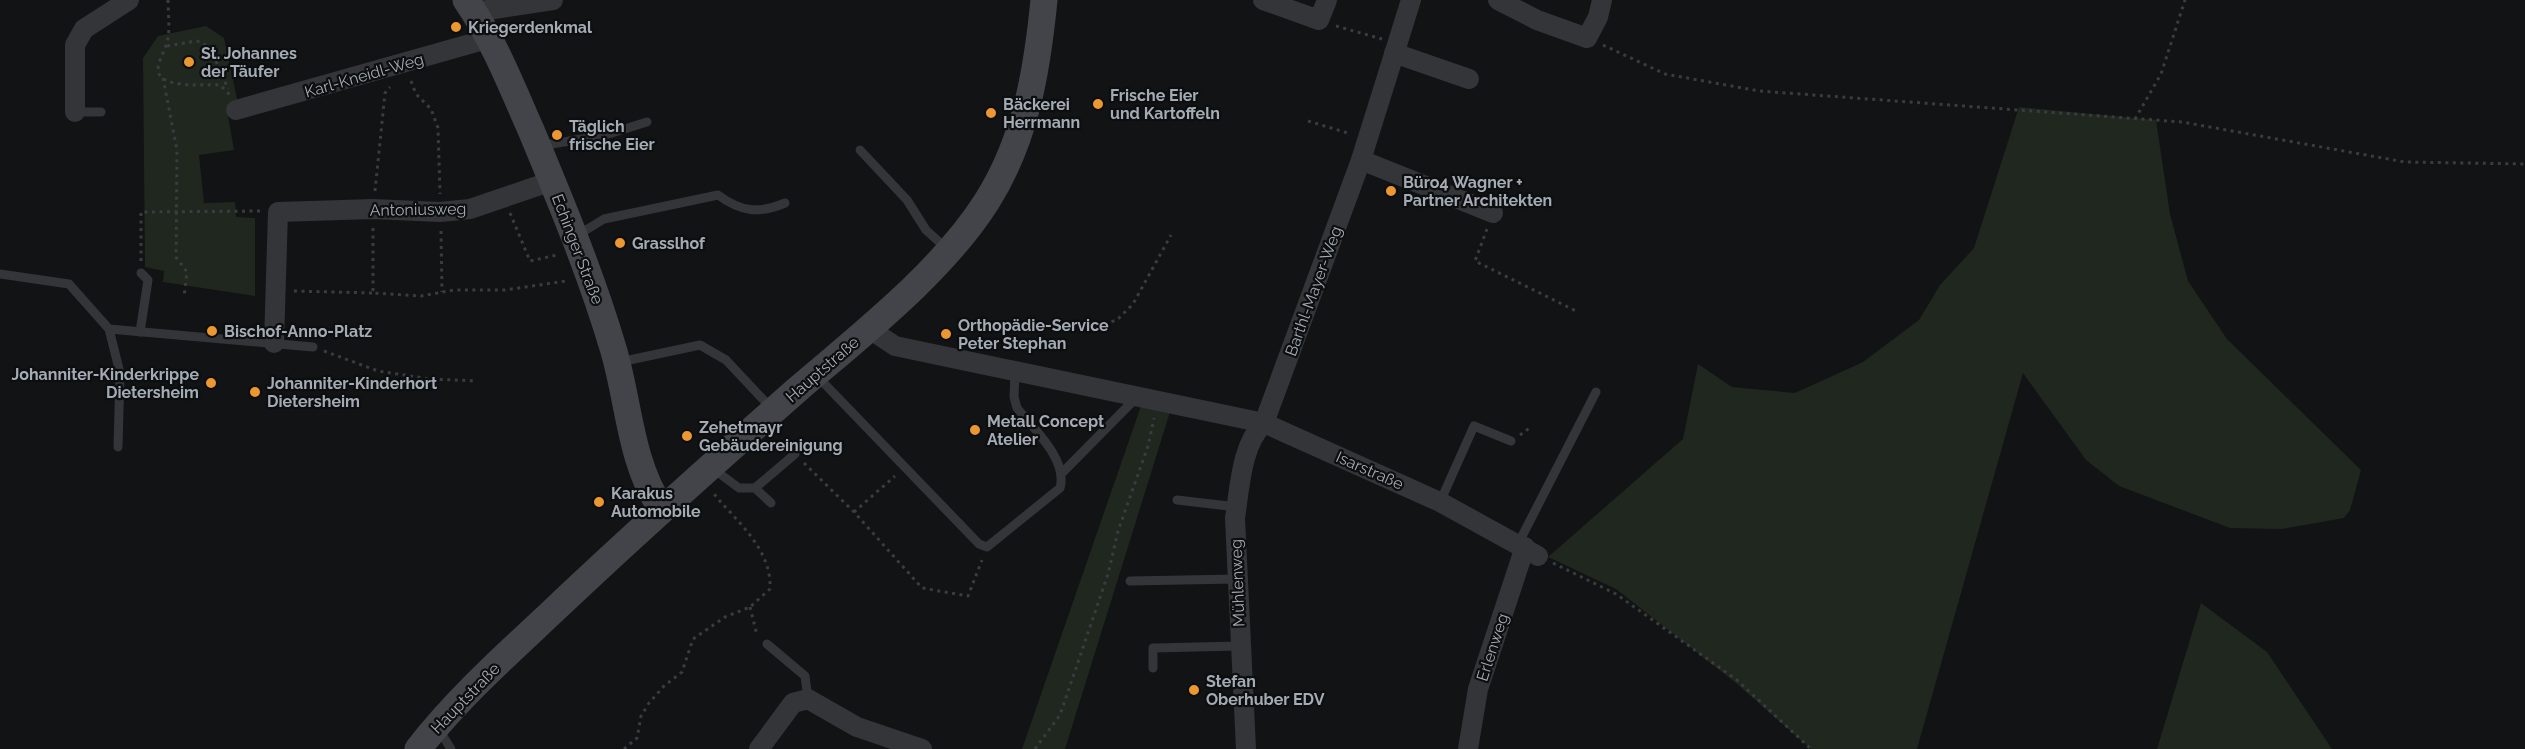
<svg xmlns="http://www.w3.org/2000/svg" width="2525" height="749" font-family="Raleway,sans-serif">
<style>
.green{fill:#1f271f}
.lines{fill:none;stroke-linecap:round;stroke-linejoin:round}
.path{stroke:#3a3c40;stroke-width:3;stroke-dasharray:3 4.5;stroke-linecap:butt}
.lane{stroke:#333539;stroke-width:9}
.street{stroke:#333539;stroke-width:20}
.secondary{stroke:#424449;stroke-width:27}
.poi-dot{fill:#ed9731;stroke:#0d0e0f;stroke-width:2}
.labels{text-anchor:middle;stroke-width:4.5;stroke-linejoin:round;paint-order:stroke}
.poi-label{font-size:16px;font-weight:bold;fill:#a4abb4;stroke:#0d0e0f;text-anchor:start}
.street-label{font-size:16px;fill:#a4abb4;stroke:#0d0e0f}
</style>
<rect width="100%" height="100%" fill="#121314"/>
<!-- green -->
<g class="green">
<polygon points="206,26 224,38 240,113 228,116 234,150 199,155 204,203 235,202 236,217 255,218 255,296 163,282 164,271 145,267 143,58 158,36"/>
<polygon points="2019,107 2156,120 2170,214 2188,281 2227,339 2361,470 2350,510 2344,518 2282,529 2230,528 2119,486 2086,460 2023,373 1917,749 1811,749 1736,683 1616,589 1548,557 1683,439 1698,364 1732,387 1795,393 1863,362 1919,320 1940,285 1974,248"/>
<polygon points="1141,406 1170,412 1065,749 1022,749"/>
<polygon points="2201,603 2267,652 2332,749 2157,749"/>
</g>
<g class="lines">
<!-- path -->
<g class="path">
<path d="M 168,0 C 168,13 170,26 168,38 C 165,57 141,79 181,84 C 194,86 207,84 220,85 L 230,95"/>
<polyline points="1336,26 1382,39"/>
<polyline points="1603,45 1665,74 1759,91 2182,122 2405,162 2525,164"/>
<polyline points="167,46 197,41 210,47 228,89"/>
<polyline points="163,78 177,150 176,257 187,272 184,297"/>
<polyline points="411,81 416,94 431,109 438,128 440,194"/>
<polyline points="2135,119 2161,74 2185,0"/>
<polyline points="1308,121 1351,134"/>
<polyline points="375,191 385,93 390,87"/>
<polyline points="510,213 530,261 557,255"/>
<polyline points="373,228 373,293 421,296 454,290 505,290 566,281"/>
<polyline points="1487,229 1475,261 1576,311"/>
<polyline points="441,231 442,292"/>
<polyline points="141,261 141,212 261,211"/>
<polyline points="294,291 373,293"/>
<polyline points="1090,328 1117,320 1133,304 1171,235"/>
<polyline points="324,351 378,371 430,379 477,381"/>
<polyline points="1520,435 1531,427"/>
<polyline points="804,463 854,512 922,588 968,596 982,560"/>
<polyline points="854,512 895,476"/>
<polyline points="1553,563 1616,594 1737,680 1811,749"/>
<polyline points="750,607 757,635"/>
<path d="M 624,749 L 637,738 L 641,716 L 649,703 L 664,686 L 682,672 L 693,639 L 725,617 L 750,607 L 770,589 C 772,549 737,522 714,494"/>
<polyline points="1035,749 1060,715 1108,574 1118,531 1148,446 1154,418"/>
</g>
<!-- lane -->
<g class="lane">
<polyline points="75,112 101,112"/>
<polyline points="540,146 605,135 647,122"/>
<polyline points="860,150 907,200 926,230 947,249"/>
<path d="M 576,236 L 604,219 L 718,195 C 741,212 759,214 785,203"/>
<polyline points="0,274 69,284 109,329 313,347"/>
<polyline points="109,329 120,373 118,447"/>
<polyline points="140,332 148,280 141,273"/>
<polyline points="620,362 700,345 726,360 771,408"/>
<path d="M 817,376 L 979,544 L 987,547 L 1060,488 C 1068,460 1034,429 1017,408 L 1014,397 L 1015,371"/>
<polyline points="712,468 739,488 755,488 771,503"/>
<polyline points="1063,472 1137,397"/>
<polyline points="755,488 795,454"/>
<polyline points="1177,500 1237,507"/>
<polyline points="1440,502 1474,426 1511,441"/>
<polyline points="1518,544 1596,392"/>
<polyline points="1130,581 1236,579"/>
<polyline points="767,644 805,676 808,699"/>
<polyline points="1153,668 1153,648 1240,646"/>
<polyline points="438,728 451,749"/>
</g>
<!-- street -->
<g class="street">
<polyline points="1263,0 1319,20 1327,0"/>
<polyline points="1498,0 1537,20 1587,38 1598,17 1602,0"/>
<polyline points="474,12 553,0"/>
<polyline points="1394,53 1469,79"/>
<polyline points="236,110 491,38"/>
<polyline points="75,112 75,45 84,29 129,0"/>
<polyline points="1361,160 1493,213"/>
<polyline points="868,328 895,346 1264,423 1440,502 1538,556"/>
<polyline points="274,343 278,212 373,209 440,212 470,209 552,181"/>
<polyline points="759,749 793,703 808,699 857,727 922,749"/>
<path d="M 1246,749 L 1235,518 C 1240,487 1241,445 1264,423 L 1361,160 L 1411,0"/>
<polyline points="1468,749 1478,689 1525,547"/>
</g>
<!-- secondary -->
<g class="secondary">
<path d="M 466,0 C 494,41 511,85 531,130 C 561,202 591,274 613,348 C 629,401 630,462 661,508"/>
<path d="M 418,749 C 458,698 505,656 552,612 C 632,536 715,462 798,389 C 861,335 943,271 987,201 C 1026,139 1037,71 1044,0"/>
</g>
</g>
<!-- markers -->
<g class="poi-dot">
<circle cx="456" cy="27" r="6"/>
<circle cx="189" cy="62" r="6"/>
<circle cx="1098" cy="104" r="6"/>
<circle cx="991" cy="113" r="6"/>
<circle cx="557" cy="135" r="6"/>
<circle cx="1391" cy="191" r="6"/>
<circle cx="620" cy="243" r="6"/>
<circle cx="212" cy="331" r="6"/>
<circle cx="946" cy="334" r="6"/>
<circle cx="211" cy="383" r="6"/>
<circle cx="255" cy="392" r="6"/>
<circle cx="975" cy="430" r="6"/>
<circle cx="687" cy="436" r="6"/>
<circle cx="599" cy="502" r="6"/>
<circle cx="1194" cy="690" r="6"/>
</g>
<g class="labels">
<!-- poi labels -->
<g class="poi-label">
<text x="468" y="33">Kriegerdenkmal</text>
<text x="201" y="59">St. Johannes<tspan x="201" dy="18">der Täufer</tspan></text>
<text x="1110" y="101">Frische Eier<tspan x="1110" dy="18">und Kartoffeln</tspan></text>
<text x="1003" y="110">Bäckerei<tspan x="1003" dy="18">Herrmann</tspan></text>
<text x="569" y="132">Täglich<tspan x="569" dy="18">frische Eier</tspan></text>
<text x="1403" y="188">Büro4 Wagner +<tspan x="1403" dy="18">Partner Architekten</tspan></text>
<text x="632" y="249">Grasslhof</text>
<text x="958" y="331">Orthopädie-Service<tspan x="958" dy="18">Peter Stephan</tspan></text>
<text x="224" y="337">Bischof-Anno-Platz</text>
<text x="199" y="380" text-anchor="end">Johanniter-Kinderkrippe<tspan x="199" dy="18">Dietersheim</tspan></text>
<text x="267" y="389">Johanniter-Kinderhort<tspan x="267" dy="18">Dietersheim</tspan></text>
<text x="987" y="427">Metall Concept<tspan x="987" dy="18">Atelier</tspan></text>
<text x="699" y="433">Zehetmayr<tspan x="699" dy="18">Gebäudereinigung</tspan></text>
<text x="611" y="499">Karakus<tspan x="611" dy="18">Automobile</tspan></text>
<text x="1206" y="687">Stefan<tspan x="1206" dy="18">Oberhuber EDV</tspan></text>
</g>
<!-- street labels -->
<g class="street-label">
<text transform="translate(364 75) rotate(-16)" y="6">Karl-Kneidl-Weg</text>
<text transform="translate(418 209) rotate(-1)" y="6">Antoniusweg</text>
<text transform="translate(578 249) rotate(69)" y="6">Echinger Straße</text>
<text transform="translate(1313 291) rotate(-70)" y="6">Barthl-Mayer-Weg</text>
<text transform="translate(822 369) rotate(-41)" y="6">Hauptstraße</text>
<text transform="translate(1370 470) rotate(24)" y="6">Isarstraße</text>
<text transform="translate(1237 583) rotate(-92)" y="6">Mühlenweg</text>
<text transform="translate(1492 647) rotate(-72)" y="6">Erlenweg</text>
<text transform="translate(465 698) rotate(-46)" y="6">Hauptstraße</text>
</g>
</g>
</svg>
